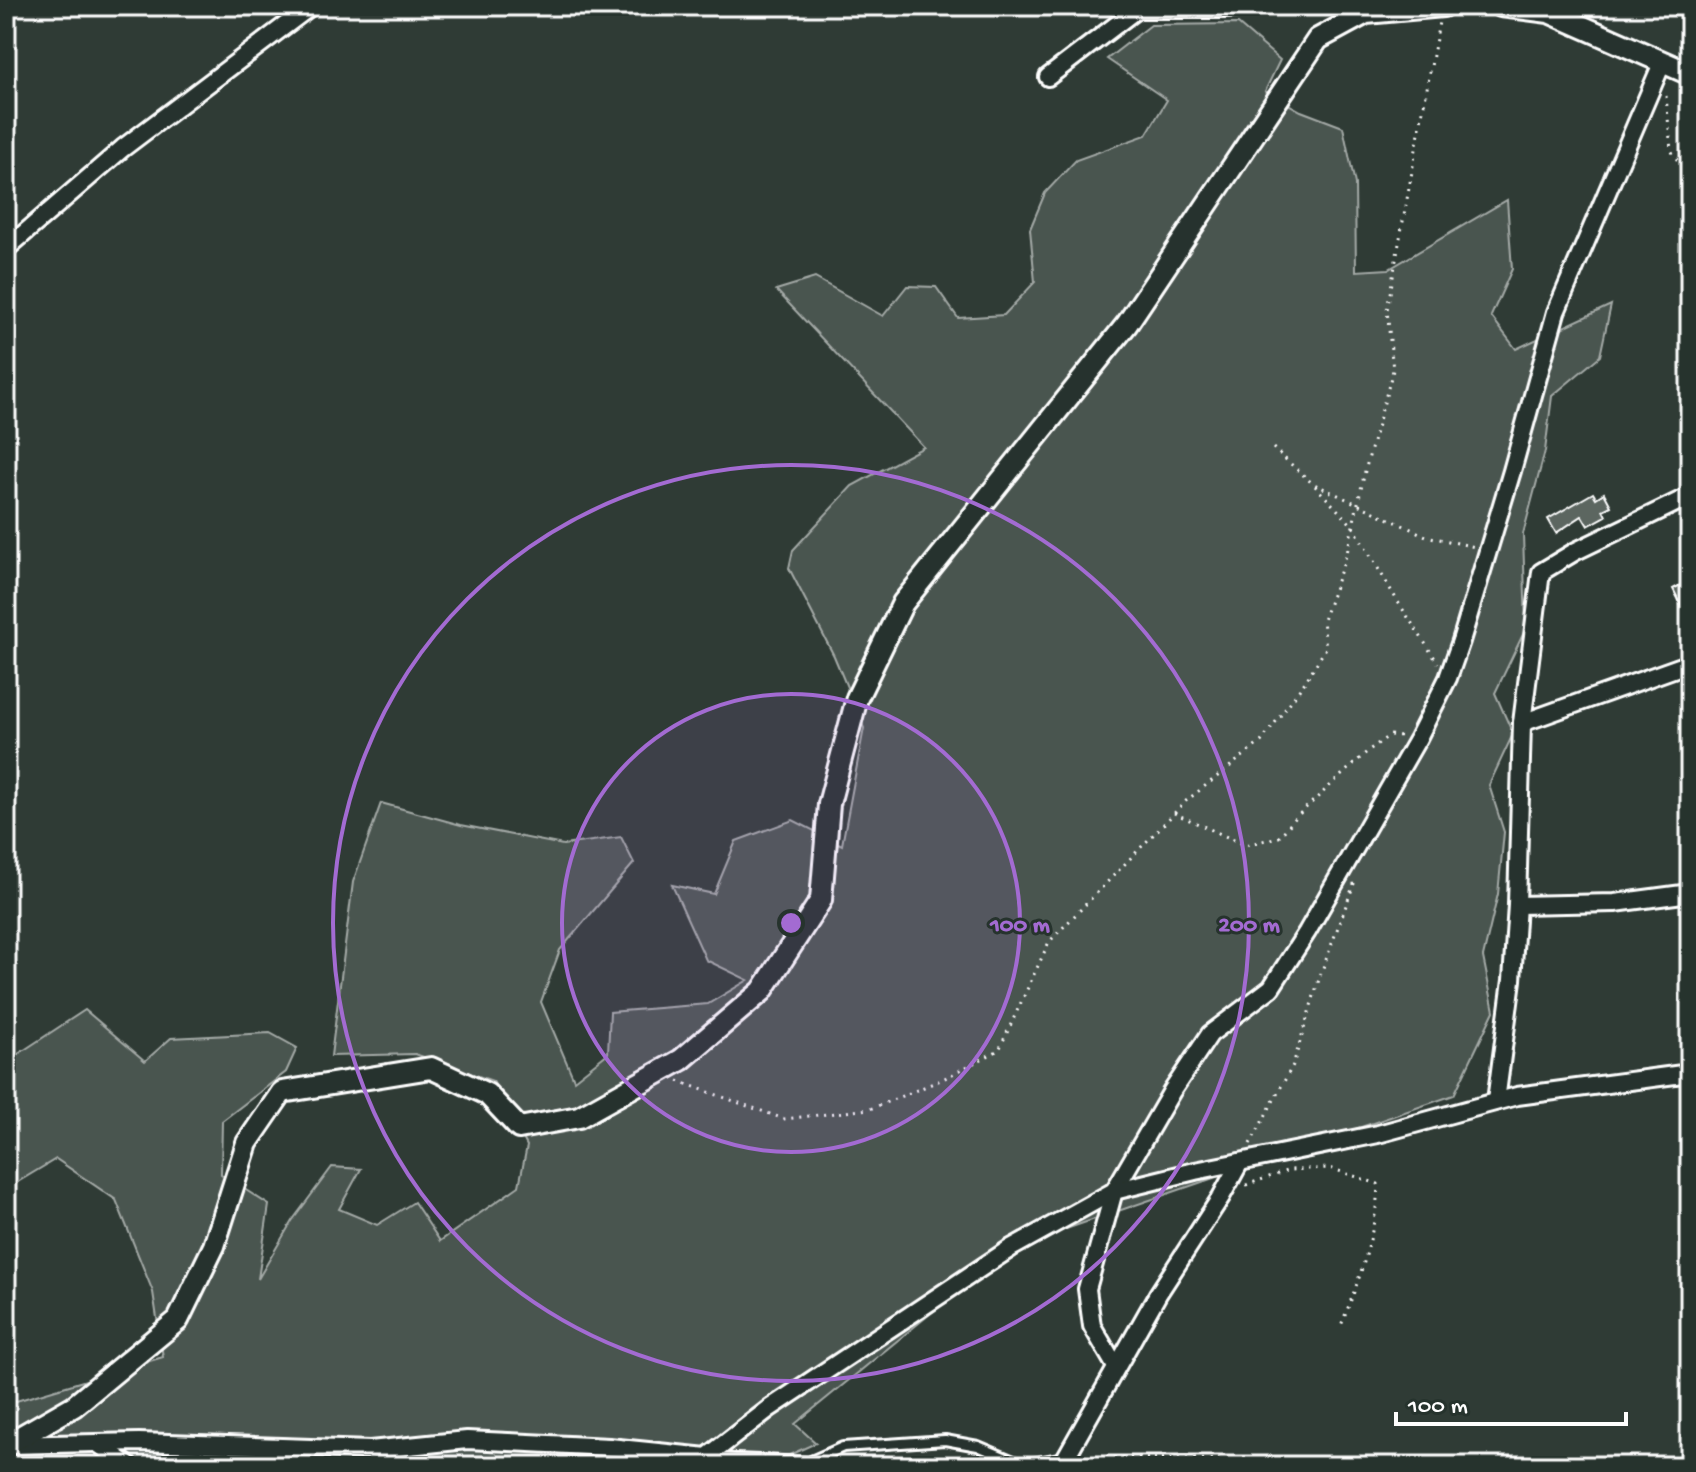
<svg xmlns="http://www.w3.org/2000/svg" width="1696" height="1472" font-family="'Gochi Hand',sans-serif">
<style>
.green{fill:#4a544f;stroke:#a4aaa7;stroke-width:2}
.building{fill:#5b6661;stroke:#fff;stroke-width:2}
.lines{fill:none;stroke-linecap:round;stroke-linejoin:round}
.service-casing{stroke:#fff;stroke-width:14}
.minor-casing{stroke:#fff;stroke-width:22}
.tertiary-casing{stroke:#fff;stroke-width:26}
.path{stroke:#fff;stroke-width:3;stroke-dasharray:2 6;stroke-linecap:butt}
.service{stroke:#26332d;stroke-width:8}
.minor{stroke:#26332d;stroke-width:16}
.tertiary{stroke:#26332d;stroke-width:20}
.ring{fill:none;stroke:#a36bd2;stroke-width:4}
.centre{fill:#a36bd2;stroke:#26332d;stroke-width:4}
.ring-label{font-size:24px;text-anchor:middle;font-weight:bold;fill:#a36bd2;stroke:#26332d;stroke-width:6;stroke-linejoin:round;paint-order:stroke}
</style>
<rect width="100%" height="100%" fill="#2f3b35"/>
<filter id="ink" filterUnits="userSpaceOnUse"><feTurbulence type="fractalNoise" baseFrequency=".0125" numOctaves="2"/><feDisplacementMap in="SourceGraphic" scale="16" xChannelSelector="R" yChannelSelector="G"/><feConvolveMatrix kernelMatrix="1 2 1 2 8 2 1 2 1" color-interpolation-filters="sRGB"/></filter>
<g filter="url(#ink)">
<!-- green -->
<polygon class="green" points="1238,24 1280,60 1265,91 1301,111 1343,127 1355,184 1356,271 1389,269 1507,200 1512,269 1491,316 1516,349 1611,305 1600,356 1552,396 1545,451 1523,534 1526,628 1495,693 1513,734 1489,785 1504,832 1498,894 1483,957 1494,1011 1454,1095 1011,1248 795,1424 816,1443 776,1461 776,1466 6,1466 6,1404 163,1357 153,1292 116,1200 56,1159 6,1189 6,1062 85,1010 145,1061 171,1038 270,1033 297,1048 286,1072 222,1121 221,1174 269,1205 258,1279 292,1221 332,1167 361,1169 339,1209 377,1225 414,1202 440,1241 519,1186 527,1146 493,1081 415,1054 331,1056 353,882 381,803 461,825 563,845 621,837 634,863 560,950 541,1002 574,1080 608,1053 610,1012 708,1004 748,980 706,960 672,885 714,894 736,841 793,820 842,845 864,728 834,656 789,568 793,550 852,486 924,447 776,290 815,278 883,316 907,286 936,287 958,318 1004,315 1035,282 1030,229 1045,193 1076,160 1146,135 1167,100 1107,59 1151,25"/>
<!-- building -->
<g class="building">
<polygon points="1593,493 1596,498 1604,493 1611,506 1603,510 1606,516 1588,526 1582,516 1556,533 1548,519"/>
<polygon points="1690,580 1690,622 1673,589"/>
</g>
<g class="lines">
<!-- service casing -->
<g class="service-casing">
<g id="service">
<polyline points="711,1458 809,1462"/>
<polyline points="808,1466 809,1462 843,1447 945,1440 978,1446 1023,1465 1065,1457"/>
</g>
</g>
<!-- minor casing -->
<g class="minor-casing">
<g id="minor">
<polyline points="1347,6 1366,13"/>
<polyline points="1048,77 1137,9 1224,9 1267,6"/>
<polyline points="6,249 123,148 311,6"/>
<polyline points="1522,723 1690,663"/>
<polyline points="1517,905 1615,903 1690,893"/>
<polyline points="1496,1101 1512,980 1517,905 1522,723 1541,572 1576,551 1690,496"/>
<polyline points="1116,1367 1092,1326 1087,1289 1114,1191 1172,1091 1210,1034 1271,988 1307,932 1418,738 1448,678 1461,641 1512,471 1556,312 1663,61"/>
<polyline points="97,1443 129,1466"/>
<polyline points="8,1445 139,1442 370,1450 467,1440 609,1447 707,1457 770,1408 1011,1248 1114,1191 1195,1171 1378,1134 1517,1096 1690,1073"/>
<polyline points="1067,1466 1066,1457 1158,1294 1221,1197 1240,1162"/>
</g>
</g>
<!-- tertiary casing -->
<g class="tertiary-casing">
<g id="tertiary">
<polyline points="1501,6 1549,12 1690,74"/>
<polyline points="6,1445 74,1406 178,1320 214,1246 247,1143 282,1092 431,1068 487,1094 519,1128 579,1117 681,1060 762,991 821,900 829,804 857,698 903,603 1127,324 1318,39 1366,13 1443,6"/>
</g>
</g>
<!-- path -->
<g class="path">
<polyline points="1666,96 1671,150 1690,180"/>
<polyline points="1273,448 1312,483 1426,536 1475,547"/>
<polyline points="1315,486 1353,526 1398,602 1438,663"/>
<polyline points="1174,813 1245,845 1279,837 1297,816 1369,750 1390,735 1402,736"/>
<polyline points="678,1081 784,1119 870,1109 941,1080 999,1050 1049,942 1186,801 1261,742 1305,682 1326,648 1323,620 1347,553 1365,471 1393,370 1387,310 1439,22"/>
<polyline points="1250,1144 1293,1065 1320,976 1355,881"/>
<path d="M 1246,1185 L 1289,1170 L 1330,1168 L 1378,1184 C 1376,1235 1359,1281 1340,1328"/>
<polyline points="1082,1457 1237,1460 1250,1466"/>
</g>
<!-- service -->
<use href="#service" class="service"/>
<!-- minor -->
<use href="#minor" class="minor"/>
<!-- tertiary -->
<use href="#tertiary" class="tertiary"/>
</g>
</g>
<!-- distance rings -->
<circle cx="791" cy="923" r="229" fill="#a36bd2" fill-opacity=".12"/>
<g class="ring">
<circle cx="791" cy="923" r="229"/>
<circle cx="791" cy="923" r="458"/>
</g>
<circle cx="791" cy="923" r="12" class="centre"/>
<g class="ring-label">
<text x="1020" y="931">100 m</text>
<text x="1249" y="931">200 m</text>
</g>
<!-- margin -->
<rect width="1696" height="1472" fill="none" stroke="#26332d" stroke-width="32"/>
<rect x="16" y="16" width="1664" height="1440" fill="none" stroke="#fff" stroke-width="3" filter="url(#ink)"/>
<!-- scale -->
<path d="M1396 1412v12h230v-12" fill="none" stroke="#ffffff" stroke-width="4"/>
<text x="1408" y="1412" font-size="24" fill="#ffffff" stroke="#26332d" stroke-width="6" paint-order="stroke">100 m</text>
</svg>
